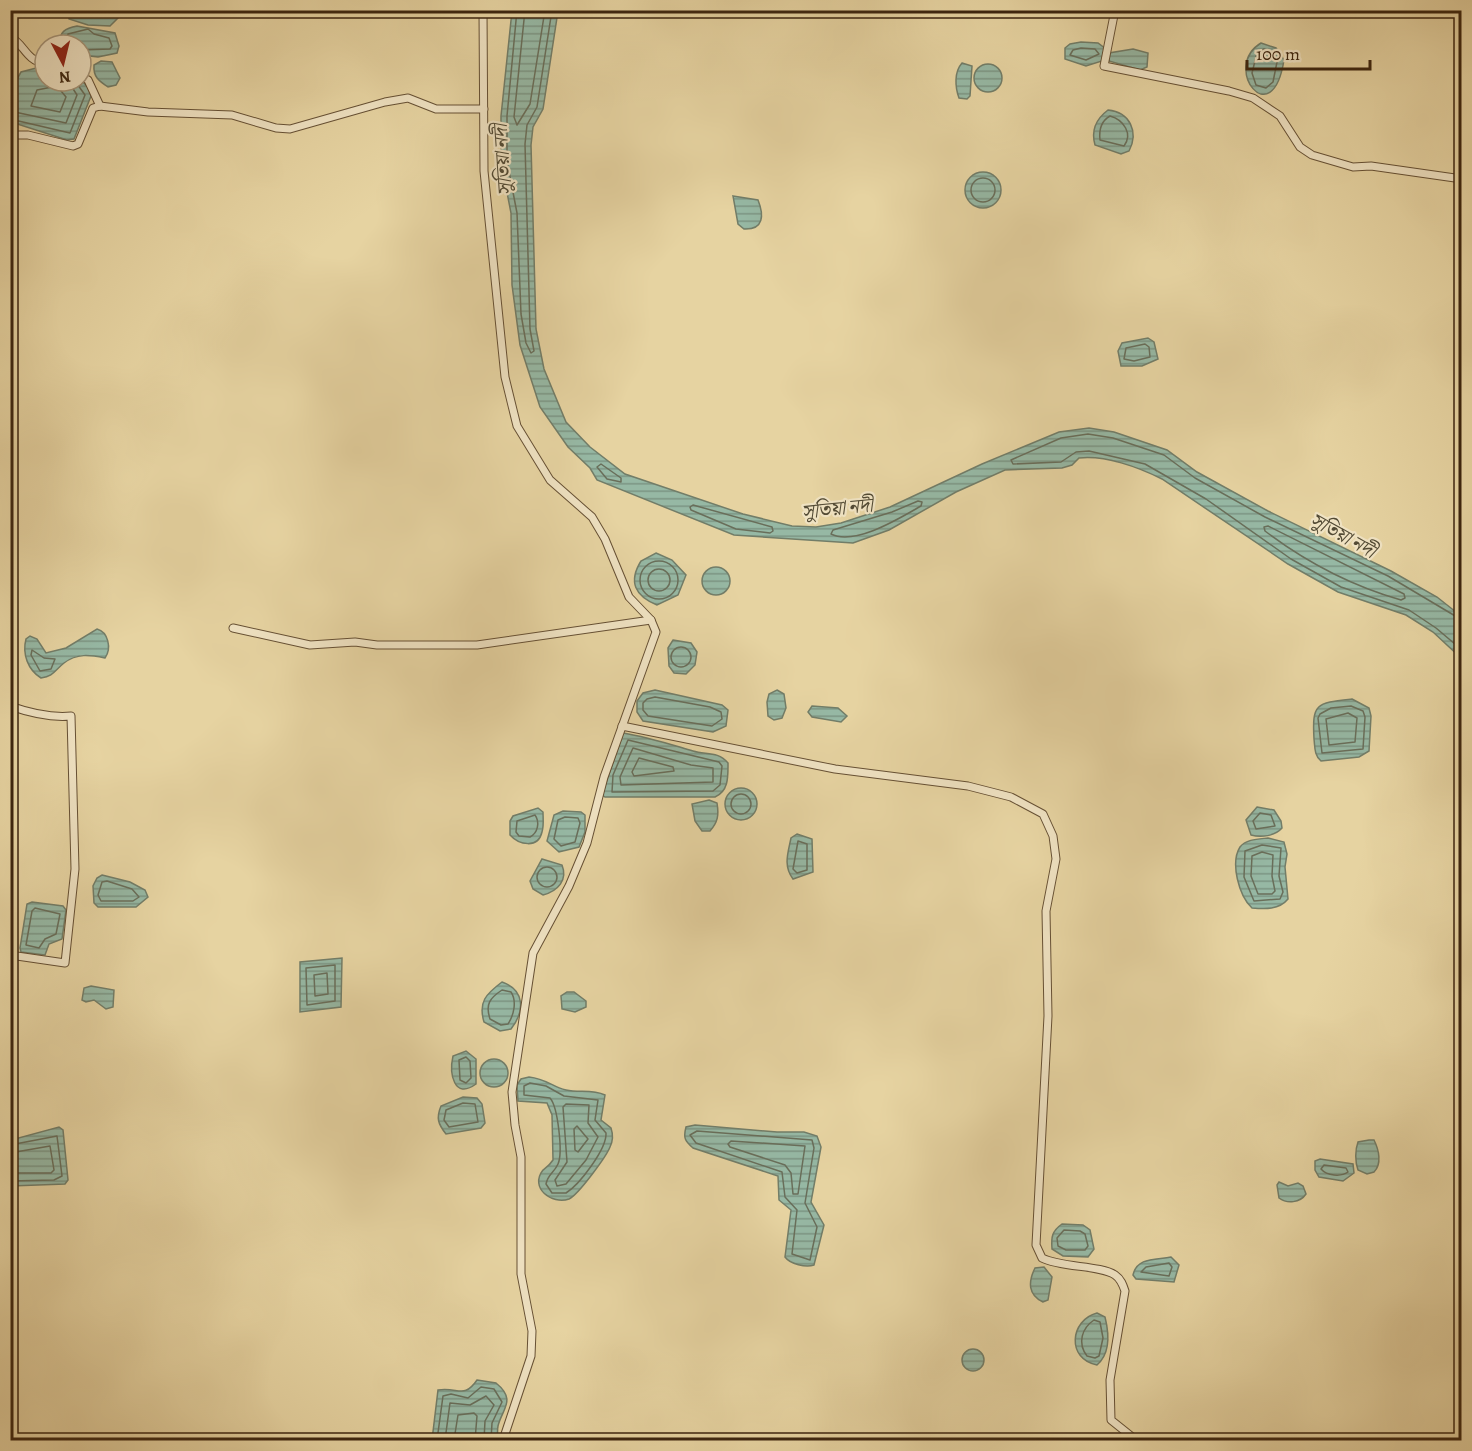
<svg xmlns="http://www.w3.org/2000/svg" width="1472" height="1451" font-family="Alegreya,'Noto Serif Bengali',serif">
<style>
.water{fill:url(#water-rules);stroke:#727d68;stroke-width:1.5}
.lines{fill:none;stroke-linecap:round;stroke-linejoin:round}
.shore{stroke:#696e5a;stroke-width:1.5}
.minor-casing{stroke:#665034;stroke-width:9}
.minor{stroke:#efe2c2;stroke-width:7}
.labels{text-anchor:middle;stroke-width:4.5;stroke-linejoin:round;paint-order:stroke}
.water-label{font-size:20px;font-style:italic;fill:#524a34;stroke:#efe2c2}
</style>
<defs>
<pattern id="water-rules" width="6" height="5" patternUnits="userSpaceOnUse" patternTransform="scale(1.5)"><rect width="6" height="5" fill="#96b8a4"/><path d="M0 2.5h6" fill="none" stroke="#7c9584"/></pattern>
</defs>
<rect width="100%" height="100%" fill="#e6d3a1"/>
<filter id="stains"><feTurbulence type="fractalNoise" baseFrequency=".00333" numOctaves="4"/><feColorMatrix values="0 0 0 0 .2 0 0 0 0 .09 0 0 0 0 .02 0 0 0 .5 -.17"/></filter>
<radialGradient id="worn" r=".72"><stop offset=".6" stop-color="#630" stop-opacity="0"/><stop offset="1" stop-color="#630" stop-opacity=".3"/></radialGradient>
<!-- water -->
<g class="water">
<polygon points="68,11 118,11 119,17 110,26 88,25 69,19"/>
<path d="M 512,11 L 558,11 L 543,109 L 533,127 L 531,145 L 536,329 L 544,369 L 566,422 L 590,447 L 625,474 L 743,514 L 792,526 L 816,527 L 841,523 L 890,507 L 982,464 L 1059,432 L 1089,428 L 1114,432 L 1167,450 L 1197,472 L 1268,511 L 1391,571 L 1437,597 L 1461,616 L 1461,658 L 1433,632 L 1406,615 L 1338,592 L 1288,564 L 1162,479 C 1138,467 1105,455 1079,458 L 1072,465 L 1062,468 L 1005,470 L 956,492 L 889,530 L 853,543 L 734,535 L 597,480 L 590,468 L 568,447 L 540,407 L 520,345 L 512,285 L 511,213 L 501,162 L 501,116 Z"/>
<path d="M 77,26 L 115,33 L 119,46 L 117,53 L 98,57 L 81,55 L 81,45 L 60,45 C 58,32 66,28 77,26 Z"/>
<polygon points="1081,42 1098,43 1106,49 1102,61 1086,66 1065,59 1065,48 1070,44"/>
<path d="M 1261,43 L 1276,48 L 1284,60 C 1272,135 1221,67 1261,43 Z"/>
<polygon points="1133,49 1148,53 1147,67 1140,70 1109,61 1109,53"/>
<path d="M 101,61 L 112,62 L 120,78 L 116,85 L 108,87 C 99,81 93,77 94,65 Z"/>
<path d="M 962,63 L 972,66 L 970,96 L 967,99 L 959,98 C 955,87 954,72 962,63 Z"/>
<circle cx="988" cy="78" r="14"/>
<path d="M 40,67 L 45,68 L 45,81 L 81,80 L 89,88 L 91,96 L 74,139 L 67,140 L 11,122 C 11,103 11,88 21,72 Z"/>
<path d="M 1108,110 C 1130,112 1139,132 1129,151 L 1121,154 L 1095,145 C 1091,131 1096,119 1108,110 Z"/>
<circle cx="983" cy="190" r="18"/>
<path d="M 733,196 L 758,200 C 764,215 764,230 744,229 L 738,224 Z"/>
<polygon points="1148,338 1154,342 1158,359 1142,366 1121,366 1118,351 1122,343"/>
<path d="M 656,553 L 672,560 L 686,575 L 678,595 L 657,605 C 635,596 628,582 641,561 Z"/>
<circle cx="716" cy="581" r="14"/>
<path d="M 97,629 C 108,632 112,648 105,658 C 90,655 77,653 64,663 C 54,671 54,676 41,678 C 28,670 22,654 26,639 L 30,636 L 37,639 L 46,653 L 66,648 Z"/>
<polygon points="673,640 691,643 697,652 695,665 686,674 674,673 669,666 668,648"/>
<polygon points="655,690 722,705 728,710 726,726 713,732 643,721 637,712 637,701 643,693"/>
<polygon points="777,690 784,694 786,708 782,718 774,720 768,716 767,702 769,694"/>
<path d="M 1352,699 L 1369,708 L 1371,716 L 1369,751 L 1359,757 L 1321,761 C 1314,755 1315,747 1314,739 C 1312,703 1316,703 1352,699 Z"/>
<polygon points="812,706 838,708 847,716 841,722 812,717 808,712"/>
<path d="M 623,733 C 648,737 669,744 693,751 C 706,755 718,751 728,763 C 728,776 729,791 715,797 L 605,797 L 602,795 Z"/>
<circle cx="741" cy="804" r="16"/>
<path d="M 709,800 L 717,803 C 719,815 718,822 710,831 L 702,831 L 695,821 L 692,804 Z"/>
<path d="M 1257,807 L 1274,810 L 1281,821 L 1282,828 C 1275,836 1261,838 1251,835 L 1246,820 Z"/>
<path d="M 538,808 L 543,812 C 543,818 544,826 542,832 C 538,849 519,845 510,835 L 510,821 L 513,816 Z"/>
<polygon points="563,811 581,812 585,815 585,832 579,847 559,852 547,841 554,815"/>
<path d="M 797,834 L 812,839 L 813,872 L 793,879 C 783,866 788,853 791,838 Z"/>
<path d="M 1268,838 L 1284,842 L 1287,854 L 1285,867 L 1288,899 C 1279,910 1265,909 1252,908 C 1239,896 1230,863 1240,847 C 1246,839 1259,839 1268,838 Z"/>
<path d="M 542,859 L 562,865 C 568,880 558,891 543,895 L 533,889 L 530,881 Z"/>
<polygon points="102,875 130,882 145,890 148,897 136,907 98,907 94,903 93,886 97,878"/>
<polygon points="32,902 63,906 66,910 62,939 49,944 45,955 21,952 20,948 27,904"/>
<polygon points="342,958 341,1007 300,1012 300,962"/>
<path d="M 502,982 C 525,990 525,1011 511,1029 L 500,1031 L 484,1022 C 478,1002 486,994 502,982 Z"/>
<polygon points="91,986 114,990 113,1007 106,1009 94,1000 86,1002 82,1000 84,988"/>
<polygon points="567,992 574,992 586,1001 586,1007 575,1012 562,1009 561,996"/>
<path d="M 466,1051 L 476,1059 L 476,1084 C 454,1100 449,1074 453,1056 Z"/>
<circle cx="494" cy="1073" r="14"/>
<path d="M 529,1077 C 547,1079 552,1087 566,1090 C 579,1093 592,1089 605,1095 L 601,1120 L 611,1128 C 613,1134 613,1141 610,1147 C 606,1157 578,1195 569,1199 C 552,1205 529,1188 543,1170 C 547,1167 550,1165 553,1160 L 552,1115 L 547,1103 L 518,1101 L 517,1085 L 521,1079 Z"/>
<path d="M 463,1097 L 477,1098 L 482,1104 L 485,1123 L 481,1128 L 446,1134 C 438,1124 436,1118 441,1106 Z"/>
<path d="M 695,1125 L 777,1132 L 804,1132 L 817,1136 L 821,1147 L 811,1202 L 824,1225 L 814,1265 C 806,1268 790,1264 785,1257 L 791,1210 L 779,1200 L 778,1176 L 693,1148 C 685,1141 683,1138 686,1127 Z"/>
<polygon points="59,1127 63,1130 68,1180 65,1184 11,1186 11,1140"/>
<path d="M 1369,1140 L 1374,1140 C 1379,1150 1382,1164 1374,1172 L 1367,1174 L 1358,1170 C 1355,1162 1355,1150 1358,1142 Z"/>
<polygon points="1320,1159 1353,1164 1354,1173 1343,1181 1319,1177 1315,1170 1315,1161"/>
<path d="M 1279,1182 L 1288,1186 L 1298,1183 L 1303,1186 L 1306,1194 C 1300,1203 1287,1204 1279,1198 L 1277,1185 Z"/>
<path d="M 1062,1224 L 1083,1225 L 1090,1230 L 1094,1249 L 1088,1257 L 1063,1256 L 1052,1249 C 1051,1237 1052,1231 1062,1224 Z"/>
<path d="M 1171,1257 L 1179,1265 L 1174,1282 L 1136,1279 L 1133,1275 C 1137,1257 1156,1260 1171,1257 Z"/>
<path d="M 1044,1267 L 1052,1277 L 1048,1300 L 1043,1302 C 1028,1295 1028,1282 1035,1268 Z"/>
<path d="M 1097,1313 L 1105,1317 C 1109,1333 1111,1353 1097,1365 C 1066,1359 1070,1320 1097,1313 Z"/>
<circle cx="973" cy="1360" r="11"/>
<path d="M 477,1380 L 496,1383 C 517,1400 502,1409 498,1426 C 497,1431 498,1436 497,1440 L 432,1440 L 438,1390 C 459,1387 464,1399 477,1380 Z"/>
</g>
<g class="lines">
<!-- shore -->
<g class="shore">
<polyline points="517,10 507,116 507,161 517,213 521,314 526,343 531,353 534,351 530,329 525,144 527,125 537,107 552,10"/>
<polyline points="525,10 514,117 517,125 530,104 545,10"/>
<polyline points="66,45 68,34 88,29 94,34 109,38 112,46 110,49 81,50"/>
<polygon points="1081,48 1095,49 1099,54 1086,60 1070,55 1073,50"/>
<polygon points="1264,49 1272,53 1277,62 1273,82 1266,88 1256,85 1252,73 1257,53"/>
<polygon points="57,86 66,97 60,112 31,106 37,90"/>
<polyline points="10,111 66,123 77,95 68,81"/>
<path d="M 1110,116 C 1124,120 1133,134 1124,146 L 1100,140 C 1099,131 1101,121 1110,116 Z"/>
<polyline points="10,119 70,133 85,95 75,81"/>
<circle cx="983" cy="190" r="12"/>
<polygon points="1145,344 1149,347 1150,357 1134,361 1124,359 1126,348"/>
<polygon points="601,464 621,478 621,482 607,479 597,467"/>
<path d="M 918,501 L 922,502 L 921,506 C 900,518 855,546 831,534 L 833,530 L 892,512 Z"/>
<polygon points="693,505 772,527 773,531 770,533 736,529 691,510 690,507"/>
<path d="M 1268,526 L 1404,594 L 1405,598 L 1401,600 C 1352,586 1306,562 1265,531 L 1264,527 Z"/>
<circle cx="659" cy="580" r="19"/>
<circle cx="659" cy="580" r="11"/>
<polyline points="1462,620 1388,576 1265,517 1195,478 1164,455 1113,438 1088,434 1061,438 1011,460 1013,464 1061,462 1076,452 1089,451 1145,464 1206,499 1291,559 1341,587 1409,610 1436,628 1462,650"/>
<circle cx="681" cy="657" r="10"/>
<polygon points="32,650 44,658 55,659 51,669 40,671 31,655"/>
<polygon points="655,697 710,707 721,712 722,719 712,726 648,716 643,710 643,703 647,699"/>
<polygon points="1351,706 1363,711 1365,717 1363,749 1322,753 1318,718 1320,714 1331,708"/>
<polygon points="1348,713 1357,718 1355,742 1329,745 1326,719"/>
<polygon points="628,740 719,762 722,766 720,785 713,791 612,792 613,775"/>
<polygon points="633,748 691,765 713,768 713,782 621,785 620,777"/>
<polygon points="639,758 673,767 674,771 634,776 632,772"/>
<circle cx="741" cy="804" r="10"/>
<polygon points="1260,813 1271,815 1275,826 1256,829 1253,821"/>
<path d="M 535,815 C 540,822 538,833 530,837 L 519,836 L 516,832 L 517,821 Z"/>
<polygon points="565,817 578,818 580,823 575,842 561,846 554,839 558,820"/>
<polygon points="798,841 807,844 807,870 797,873 793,869"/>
<polygon points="1262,845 1281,848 1279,876 1283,892 1280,899 1254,901 1244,877 1245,851"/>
<polygon points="1262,852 1273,855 1272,876 1275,891 1272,894 1258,894 1251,876 1252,856"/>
<circle cx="547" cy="877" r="10"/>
<polygon points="107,881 132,889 139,897 133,901 101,901 98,895 102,882"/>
<polygon points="35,908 60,914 56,934 45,939 39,948 26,945 32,911"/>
<polygon points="335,965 335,1001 307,1005 306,968"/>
<polygon points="327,973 328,994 315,996 314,975"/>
<path d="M 502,990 L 511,992 C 517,1001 514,1015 508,1024 L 501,1025 L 490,1019 C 485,1004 490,998 502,990 Z"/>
<polygon points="466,1057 470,1061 471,1078 466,1083 460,1080 459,1060"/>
<path d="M 530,1083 L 546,1086 L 564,1096 L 598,1100 L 595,1120 L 606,1133 C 607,1149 579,1185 566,1193 L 552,1193 L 546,1184 C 548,1174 554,1173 558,1164 C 563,1153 558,1107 550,1098 L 524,1095 L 524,1086 Z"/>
<polygon points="463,1103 475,1104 478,1122 449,1127 444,1120 446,1110"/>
<polygon points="566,1104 589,1105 588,1123 598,1137 586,1160 566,1184 557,1186 555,1180 567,1162 563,1107"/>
<polygon points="577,1126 588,1139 578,1152 575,1150 574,1129"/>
<polygon points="697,1131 812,1140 814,1148 805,1203 817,1227 810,1260 792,1254 797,1210 785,1197 782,1172 696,1143 690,1135"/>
<polygon points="731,1141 805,1146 798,1194 793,1194 791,1173 785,1165 730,1147 728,1144"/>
<polyline points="10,1145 57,1136 62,1176 54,1180 10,1181"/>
<polyline points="10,1153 50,1146 54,1170 51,1173 10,1173"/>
<path d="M 1324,1165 L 1346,1168 L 1348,1172 C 1341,1177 1327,1176 1321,1169 Z"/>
<polygon points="1064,1230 1080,1231 1085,1234 1088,1246 1085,1250 1066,1250 1058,1246 1057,1238"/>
<polygon points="1169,1263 1172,1267 1169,1276 1141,1272 1146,1267"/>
<path d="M 1094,1320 L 1100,1322 L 1103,1338 L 1099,1356 L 1095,1358 L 1087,1356 C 1077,1343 1082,1328 1094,1320 Z"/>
<polyline points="437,1440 443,1396 451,1394 468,1398 481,1387 494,1389 502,1402 492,1423 491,1440"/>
<polyline points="445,1440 450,1403 470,1405 486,1396 494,1405 485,1421 484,1440"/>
<polyline points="454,1440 458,1415 474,1413 477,1416 475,1440"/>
</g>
<!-- minor casing -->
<g class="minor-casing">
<g id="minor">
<polyline points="483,10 484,171 505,377 517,426 550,480 592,517 605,539 629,597 651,620 656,632 604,777 587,843 569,886 533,953 512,1092 515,1125 521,1157 521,1274 532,1331 531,1356 503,1440"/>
<polyline points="1115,10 1104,66 1229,91 1253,98 1280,116 1300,147 1312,155 1353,167 1371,166 1462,179"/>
<path d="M 10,37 C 25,44 24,59 45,64"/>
<polyline points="81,76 88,80 100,106"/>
<polyline points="10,135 28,135 73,146 78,144 93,108 100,106 148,112 232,115 276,128 290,129 385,102 408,98 436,109 484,109"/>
<polyline points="233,628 310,645 355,642 377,645 477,645 651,620"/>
<path d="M 10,706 C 30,713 50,718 71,716 L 75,869 L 65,963 L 10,955"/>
<path d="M 622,726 L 835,769 L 968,786 L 1011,797 L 1043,814 L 1053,836 L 1056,859 L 1046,911 L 1048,1016 L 1036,1245 L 1042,1258 C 1062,1268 1100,1265 1115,1275 C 1121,1279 1123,1285 1125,1291 L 1110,1380 L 1111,1420 L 1136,1440"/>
</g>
</g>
<!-- minor -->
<use href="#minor" class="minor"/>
</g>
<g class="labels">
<!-- water labels -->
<g class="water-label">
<text transform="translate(502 160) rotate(-94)" y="7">সুতিয়া নদী</text>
<text transform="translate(837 508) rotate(-6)" y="7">সুতিয়া নদী</text>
<text transform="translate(1343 535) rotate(29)" y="7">সুতিয়া নদী</text>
</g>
</g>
<!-- margin -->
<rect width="1472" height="1451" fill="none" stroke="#e6d3a1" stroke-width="36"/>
<rect x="12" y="12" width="1448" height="1427" fill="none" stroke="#3c250f" stroke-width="3"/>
<rect x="18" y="18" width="1436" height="1415" fill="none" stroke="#3c250f" stroke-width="1.5"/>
<!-- north arrow -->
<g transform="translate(63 63) rotate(173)"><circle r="28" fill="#efe2c2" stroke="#a7967a" stroke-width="1.5"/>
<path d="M0-4.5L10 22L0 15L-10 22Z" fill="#8f2418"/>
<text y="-9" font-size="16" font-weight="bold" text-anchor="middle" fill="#3c250f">N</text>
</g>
<!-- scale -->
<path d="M1247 60v9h123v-9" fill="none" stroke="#3c250f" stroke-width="3"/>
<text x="1256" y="60" font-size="18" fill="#3c250f" stroke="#efe2c2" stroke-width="4.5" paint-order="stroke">100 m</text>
<rect width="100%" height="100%" filter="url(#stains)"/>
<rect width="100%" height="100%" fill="url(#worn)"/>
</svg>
